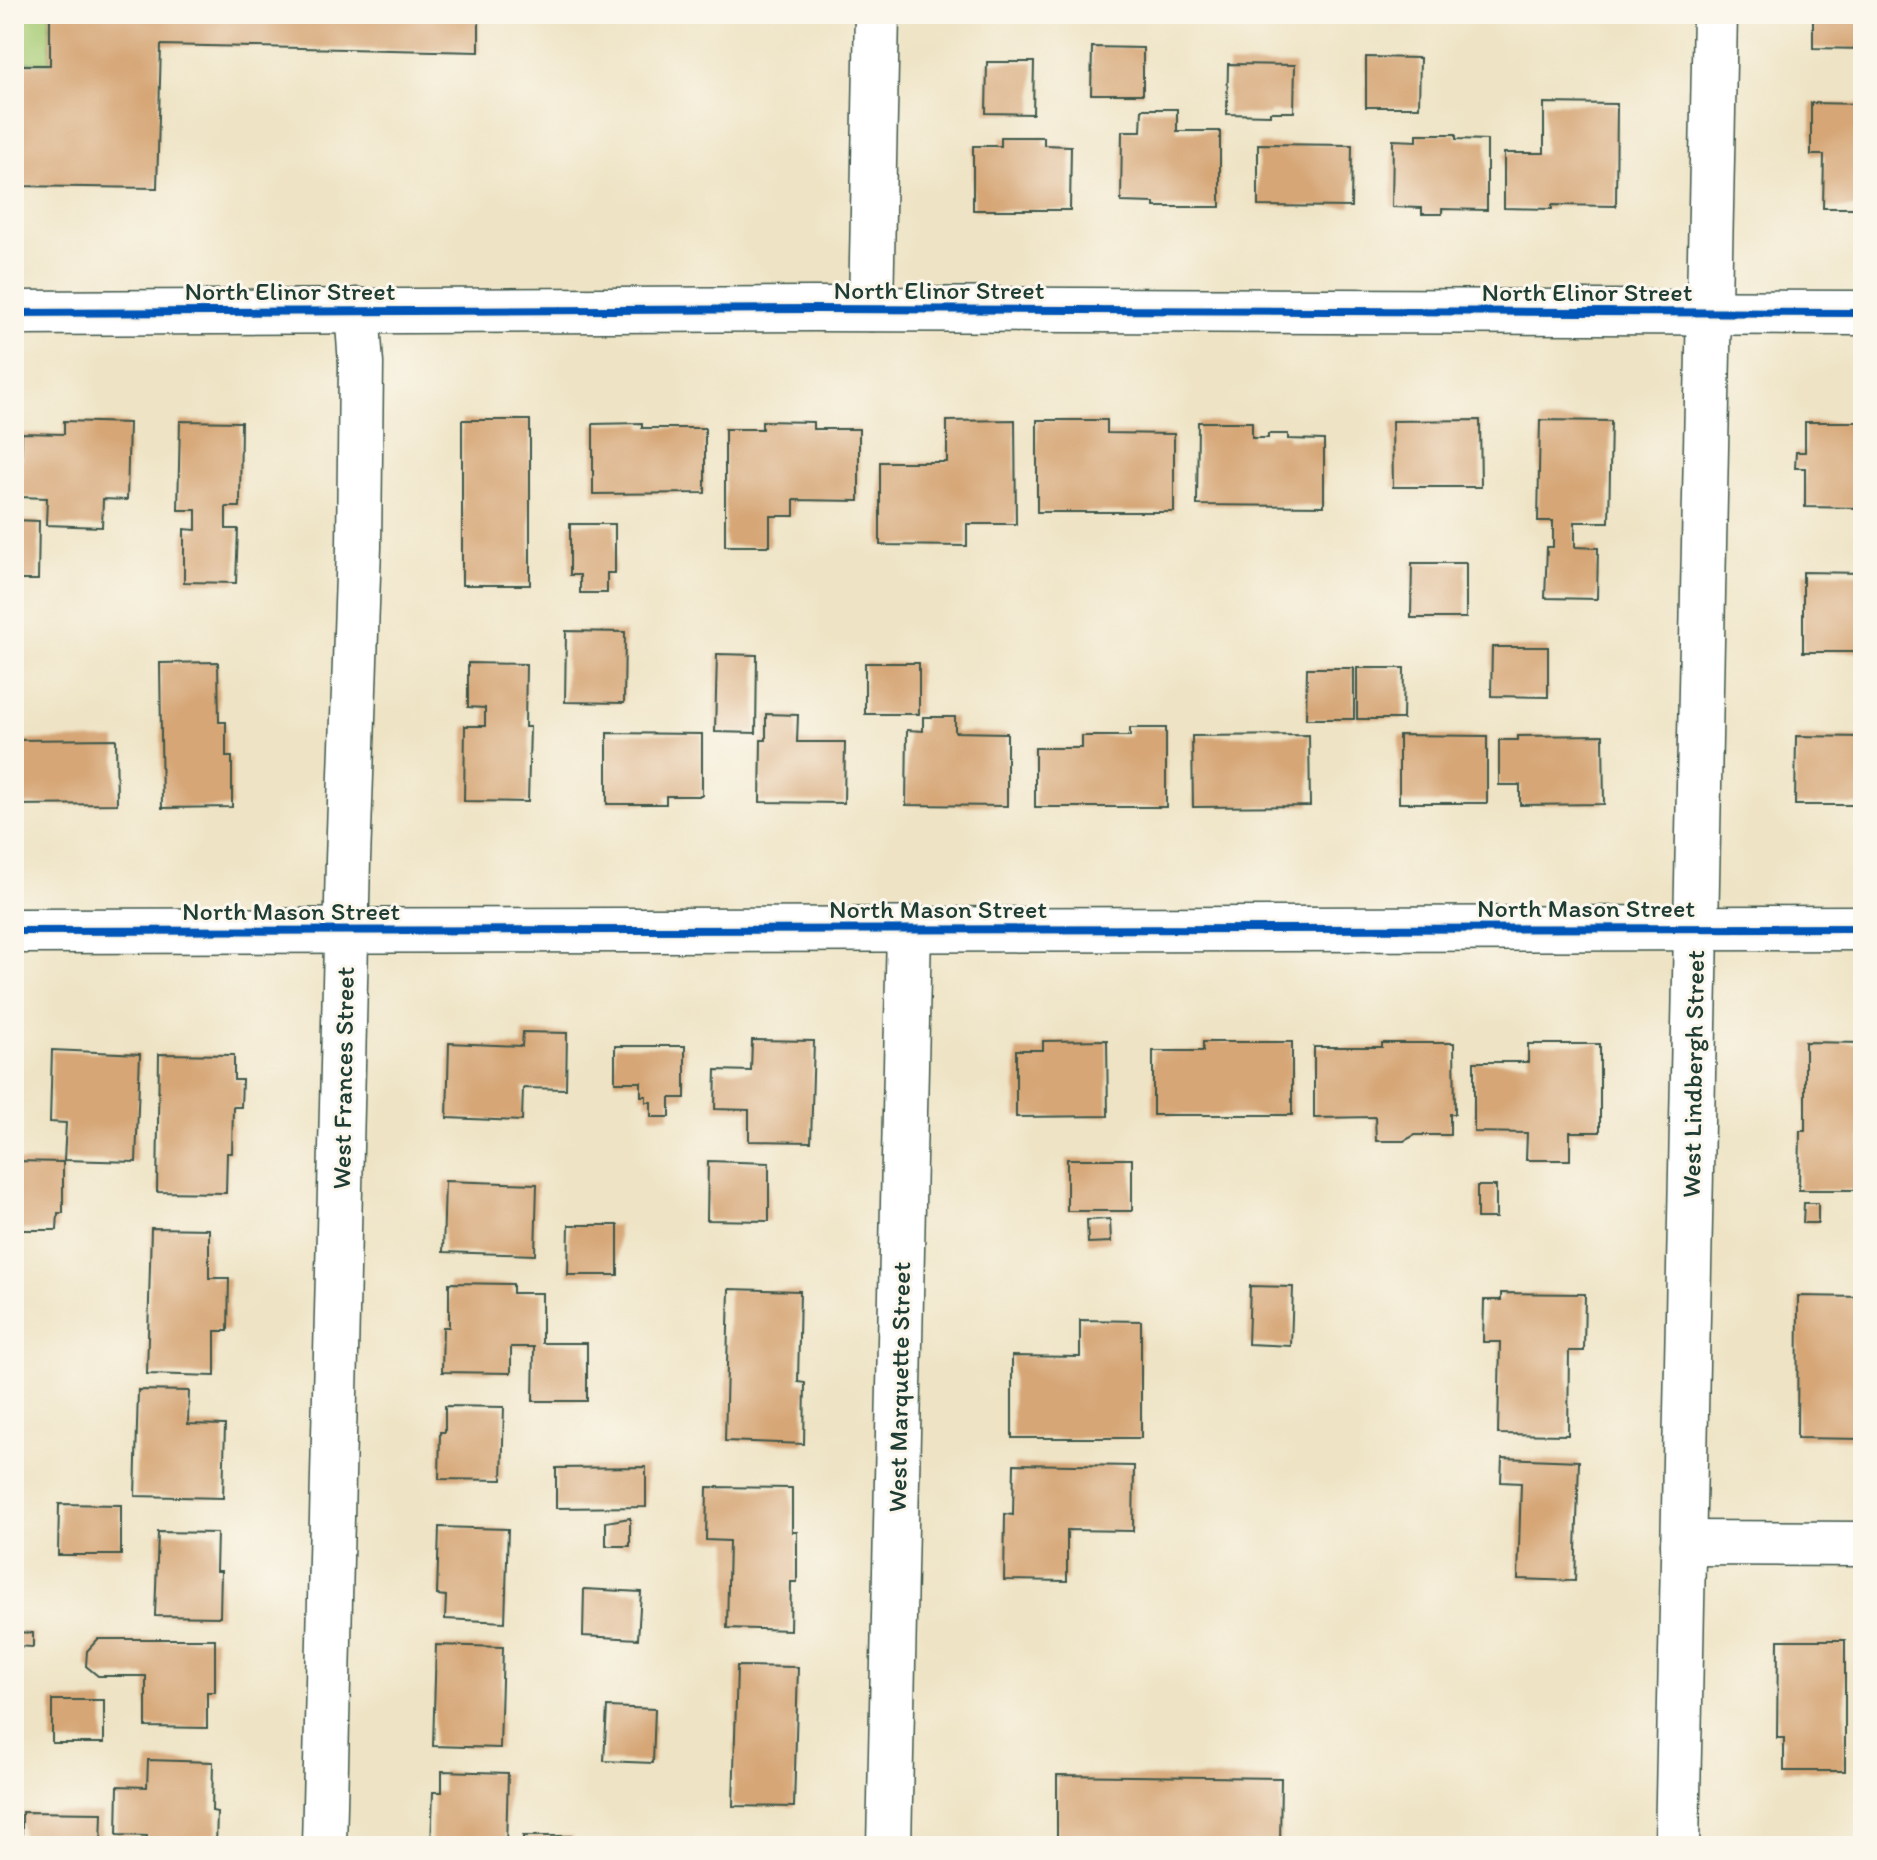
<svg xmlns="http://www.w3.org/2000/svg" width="1877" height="1860" font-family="Itim,sans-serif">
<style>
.green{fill:#a8cc76;stroke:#648455;stroke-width:2}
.building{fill:#d6a676}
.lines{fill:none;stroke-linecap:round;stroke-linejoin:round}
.street-casing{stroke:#3e564a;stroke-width:47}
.secondary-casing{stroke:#3e564a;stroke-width:47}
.street{stroke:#fff;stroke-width:44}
.secondary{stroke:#fff;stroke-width:44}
.cycleway-casing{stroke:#fbf7ec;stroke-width:13}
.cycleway{stroke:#0057b8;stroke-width:8}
.labels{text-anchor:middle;stroke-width:6;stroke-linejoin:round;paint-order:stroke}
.street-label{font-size:26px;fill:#1f3d34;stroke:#fbf7ec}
</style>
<rect width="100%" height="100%" fill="#fbf7ec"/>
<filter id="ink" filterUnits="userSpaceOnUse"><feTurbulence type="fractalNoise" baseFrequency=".0125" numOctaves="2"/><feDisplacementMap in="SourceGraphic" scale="16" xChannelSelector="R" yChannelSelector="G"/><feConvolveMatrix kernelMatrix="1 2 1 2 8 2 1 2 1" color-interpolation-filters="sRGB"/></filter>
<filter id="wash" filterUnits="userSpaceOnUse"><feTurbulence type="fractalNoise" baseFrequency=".006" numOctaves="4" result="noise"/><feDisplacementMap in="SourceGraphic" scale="32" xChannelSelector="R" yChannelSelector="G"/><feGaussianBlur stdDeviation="1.8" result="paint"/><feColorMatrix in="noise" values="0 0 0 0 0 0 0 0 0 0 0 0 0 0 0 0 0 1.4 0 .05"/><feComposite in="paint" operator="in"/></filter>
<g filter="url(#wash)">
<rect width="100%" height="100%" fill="#eee3c4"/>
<!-- green -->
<polygon class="green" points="14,14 50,14 50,63 14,62"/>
<g id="blocks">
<!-- building -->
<g class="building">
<polygon points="50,14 479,14 479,52 161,45 157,188 14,186 14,65 50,65"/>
<polygon points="1813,14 1863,14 1863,49 1813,48"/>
<polygon points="1092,47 1143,48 1143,94 1091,94"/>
<polygon points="1366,57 1420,58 1419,107 1366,107"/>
<polygon points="987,62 1034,62 1033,114 986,113"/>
<polygon points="1228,64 1295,65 1294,112 1270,112 1270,115 1227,114"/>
<polygon points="1544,103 1617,104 1616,206 1552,205 1552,209 1504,208 1504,153 1544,153"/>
<polygon points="1811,103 1863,104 1863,208 1823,208 1824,155 1811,155"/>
<polygon points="1142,109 1177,109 1177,131 1220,131 1220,207 1154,207 1154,203 1121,202 1122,131 1141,131"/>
<polygon points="1417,134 1456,134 1456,139 1487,140 1487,210 1442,209 1442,214 1422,214 1422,208 1392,207 1393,140 1417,141"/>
<polygon points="1001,137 1044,137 1044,145 1071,146 1070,210 973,210 973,146 1001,146"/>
<polygon points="1258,144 1352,145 1351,207 1258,206"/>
<rect x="462" y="420" width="68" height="165"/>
<polygon points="1015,420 1016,524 967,524 967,546 880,545 880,462 947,462 947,421"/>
<polygon points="1037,420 1107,420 1107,433 1174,434 1174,512 1037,512"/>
<polygon points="1480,420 1481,487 1393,487 1392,421"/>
<polygon points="1540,420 1611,421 1609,522 1575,522 1575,547 1598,548 1597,599 1545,598 1547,547 1553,547 1553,521 1538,521"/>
<polygon points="64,421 129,423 127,500 103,499 102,527 46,525 47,498 20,497 22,433 64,434"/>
<polygon points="180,421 241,422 240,507 226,507 226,529 238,529 236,583 184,582 184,529 196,530 196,510 178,510"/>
<polygon points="762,421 813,422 813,429 859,429 859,501 794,500 794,516 770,516 770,546 725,546 725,429 762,429"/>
<polygon points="1198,422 1252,422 1252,438 1268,438 1268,434 1288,434 1288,439 1324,440 1324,506 1197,505"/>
<polygon points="1805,422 1863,422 1863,508 1805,507 1805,468 1795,468 1796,452 1805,452"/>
<polygon points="642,423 642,428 705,428 705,493 593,494 593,424"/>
<polygon points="14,520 39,521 38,580 14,580"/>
<polygon points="570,524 615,524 615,573 607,573 607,593 580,593 580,575 570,575"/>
<polygon points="1412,563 1466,563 1466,618 1411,618"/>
<polygon points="1803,572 1863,573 1863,652 1803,652"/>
<polygon points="566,631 625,632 624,703 565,702"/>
<polygon points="1492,647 1548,647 1548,697 1491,696"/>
<polygon points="717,654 757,655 756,733 715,732"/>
<polygon points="218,662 219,722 226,722 226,757 232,757 232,807 162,808 160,663"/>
<polygon points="468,663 526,664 525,727 530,727 528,802 464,801 465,726 485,726 485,708 468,707"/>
<rect x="865" y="663" width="54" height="51"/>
<polygon points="1307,668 1354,668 1354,719 1306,719"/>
<polygon points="1357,668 1404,668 1403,719 1357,719"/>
<polygon points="766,714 798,715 797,742 845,742 844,803 760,802 761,740 766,740"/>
<polygon points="923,717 955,717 955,732 1007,733 1007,806 906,805 907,730 923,731"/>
<polygon points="1130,728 1166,728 1166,807 1035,807 1035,748 1082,748 1082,736 1130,736"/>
<polygon points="607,733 702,734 702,796 666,796 666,804 607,804"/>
<polygon points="1309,735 1310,806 1193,807 1192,736"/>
<polygon points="1399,735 1487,736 1487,803 1399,803"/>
<polygon points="1603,735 1604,804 1520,805 1520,785 1499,785 1499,740 1518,740 1518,736"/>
<polygon points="1796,736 1863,737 1863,805 1795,805"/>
<polygon points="116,739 117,804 14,805 14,740"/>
<polygon points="523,1032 567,1033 566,1089 523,1088 522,1121 447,1118 449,1043 522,1046"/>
<polygon points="752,1040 814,1041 811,1142 749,1141 749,1110 715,1109 716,1070 751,1071"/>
<polygon points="1107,1040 1108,1116 1016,1117 1016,1050 1043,1050 1043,1041"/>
<polygon points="1203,1042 1292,1042 1292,1115 1153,1115 1153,1051 1203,1051"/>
<polygon points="1805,1042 1863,1043 1860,1190 1799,1190 1800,1131 1805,1131"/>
<polygon points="1382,1043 1454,1043 1455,1114 1450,1114 1450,1135 1415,1135 1404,1141 1376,1141 1375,1117 1314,1118 1314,1047 1382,1047"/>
<polygon points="1528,1044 1600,1044 1600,1132 1570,1132 1570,1160 1526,1160 1527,1133 1474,1132 1474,1062 1528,1062"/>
<polygon points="615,1046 685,1046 685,1098 670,1098 670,1117 651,1117 651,1102 646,1102 646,1096 641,1096 641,1082 615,1082"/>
<polygon points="52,1050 140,1054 136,1162 64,1160 66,1123 50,1122"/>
<polygon points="159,1054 234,1055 234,1080 242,1080 241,1107 233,1107 232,1153 227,1153 226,1193 157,1192"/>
<rect x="1067" y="1159" width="65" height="52"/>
<polygon points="15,1161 63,1162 63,1213 58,1213 57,1230 18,1230 18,1211 14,1211"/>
<polygon points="708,1161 769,1163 769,1221 707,1220"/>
<polygon points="445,1181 537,1184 535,1255 443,1252"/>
<rect x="1477" y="1186" width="19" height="32"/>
<polygon points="1804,1203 1818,1203 1818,1223 1803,1223"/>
<polygon points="1110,1219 1111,1242 1088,1243 1087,1220"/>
<polygon points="569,1225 618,1225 618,1275 568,1275"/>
<polygon points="151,1228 209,1229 209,1278 229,1278 228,1331 215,1331 215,1376 147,1374"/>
<polygon points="449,1283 513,1284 513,1293 542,1293 542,1343 587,1343 587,1401 533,1401 534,1347 511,1347 511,1373 442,1372 443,1327 449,1327"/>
<polygon points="1250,1286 1293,1287 1291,1346 1248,1344"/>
<polygon points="729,1289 800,1291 798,1382 805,1383 804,1444 725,1441"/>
<polygon points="1501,1293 1585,1294 1584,1351 1569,1351 1568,1435 1498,1434 1500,1342 1483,1342 1484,1300 1501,1300"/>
<polygon points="1798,1296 1863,1297 1863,1439 1797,1438"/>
<polygon points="1080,1320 1141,1321 1141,1438 1012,1438 1012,1356 1080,1357"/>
<polygon points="138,1390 189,1391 188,1424 225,1425 223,1498 135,1496"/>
<polygon points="445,1406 504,1407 502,1480 439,1479 440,1432 445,1432"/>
<polygon points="1502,1458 1579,1461 1575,1581 1518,1579 1521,1483 1501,1482"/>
<polygon points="1014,1464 1134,1466 1133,1531 1067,1530 1067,1581 1004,1580 1005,1514 1013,1515"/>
<polygon points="646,1467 646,1507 556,1508 556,1468"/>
<polygon points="707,1487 792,1488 792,1532 797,1532 797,1582 791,1582 790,1630 727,1628 729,1541 706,1540"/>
<polygon points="59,1504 121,1505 121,1555 58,1555"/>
<polygon points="630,1518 630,1546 606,1546 606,1522"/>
<polygon points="439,1527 508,1529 505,1622 445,1619 446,1596 437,1595"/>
<polygon points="158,1532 217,1533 216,1571 221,1571 220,1617 155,1616"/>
<polygon points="584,1589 641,1592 638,1639 583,1636"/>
<polygon points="16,1632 33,1633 33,1647 15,1646"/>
<polygon points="98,1639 215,1639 215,1692 207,1692 207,1728 146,1727 146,1676 98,1676 86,1666 87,1651"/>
<polygon points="1778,1640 1845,1640 1845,1771 1784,1771 1784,1738 1777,1738"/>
<polygon points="436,1645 503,1647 500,1748 433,1746"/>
<polygon points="737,1666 798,1667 794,1807 733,1806"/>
<rect x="52" y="1700" width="52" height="43"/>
<polygon points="607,1707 655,1709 653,1763 604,1761"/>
<polygon points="148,1760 213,1762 212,1811 217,1812 216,1846 146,1846 147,1836 117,1835 118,1786 147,1787"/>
<polygon points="442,1771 508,1773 506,1846 431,1846 433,1792 442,1792"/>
<polygon points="1057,1775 1281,1778 1280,1846 1057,1846"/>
<polygon points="22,1812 102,1813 101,1846 22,1846"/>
<polygon points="523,1836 573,1836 572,1846 523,1846"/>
</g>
</g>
</g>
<g filter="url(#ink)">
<use href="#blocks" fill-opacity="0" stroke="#3e564a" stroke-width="2"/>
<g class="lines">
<!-- street casing -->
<g class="street-casing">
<g id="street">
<polyline points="871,309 877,14"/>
<polyline points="14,313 815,309 1863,313"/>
<polyline points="1683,1543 1863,1544"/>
<polyline points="324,1846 348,860 359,547 361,364 357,310"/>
<polyline points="889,1846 909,929"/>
<polyline points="1677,1846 1715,14"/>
</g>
</g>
<!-- secondary casing -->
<g class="secondary-casing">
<polyline id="secondary" points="14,931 1863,928"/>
</g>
<!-- street -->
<use href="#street" class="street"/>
<!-- secondary -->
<use href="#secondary" class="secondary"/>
<!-- cycleway casing -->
<g class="cycleway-casing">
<g id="cycleway">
<polyline points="14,313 815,309 1863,313"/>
<polyline points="14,931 1863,928"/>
</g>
</g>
<!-- cycleway -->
<use href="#cycleway" class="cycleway"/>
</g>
</g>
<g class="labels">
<!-- street labels -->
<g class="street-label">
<text x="939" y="299">North Elinor Street</text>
<text x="290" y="300">North Elinor Street</text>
<text x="1587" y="301">North Elinor Street</text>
<text x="1586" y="917">North Mason Street</text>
<text x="938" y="918">North Mason Street</text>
<text x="291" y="920">North Mason Street</text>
<text transform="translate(1693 1074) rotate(-89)" y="9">West Lindbergh Street</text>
<text transform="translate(343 1078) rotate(-89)" y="9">West Frances Street</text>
<text transform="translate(899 1387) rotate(-89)" y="9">West Marquette Street</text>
</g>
</g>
<!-- margin -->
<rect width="1877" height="1860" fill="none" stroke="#fbf7ec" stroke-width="48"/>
</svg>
